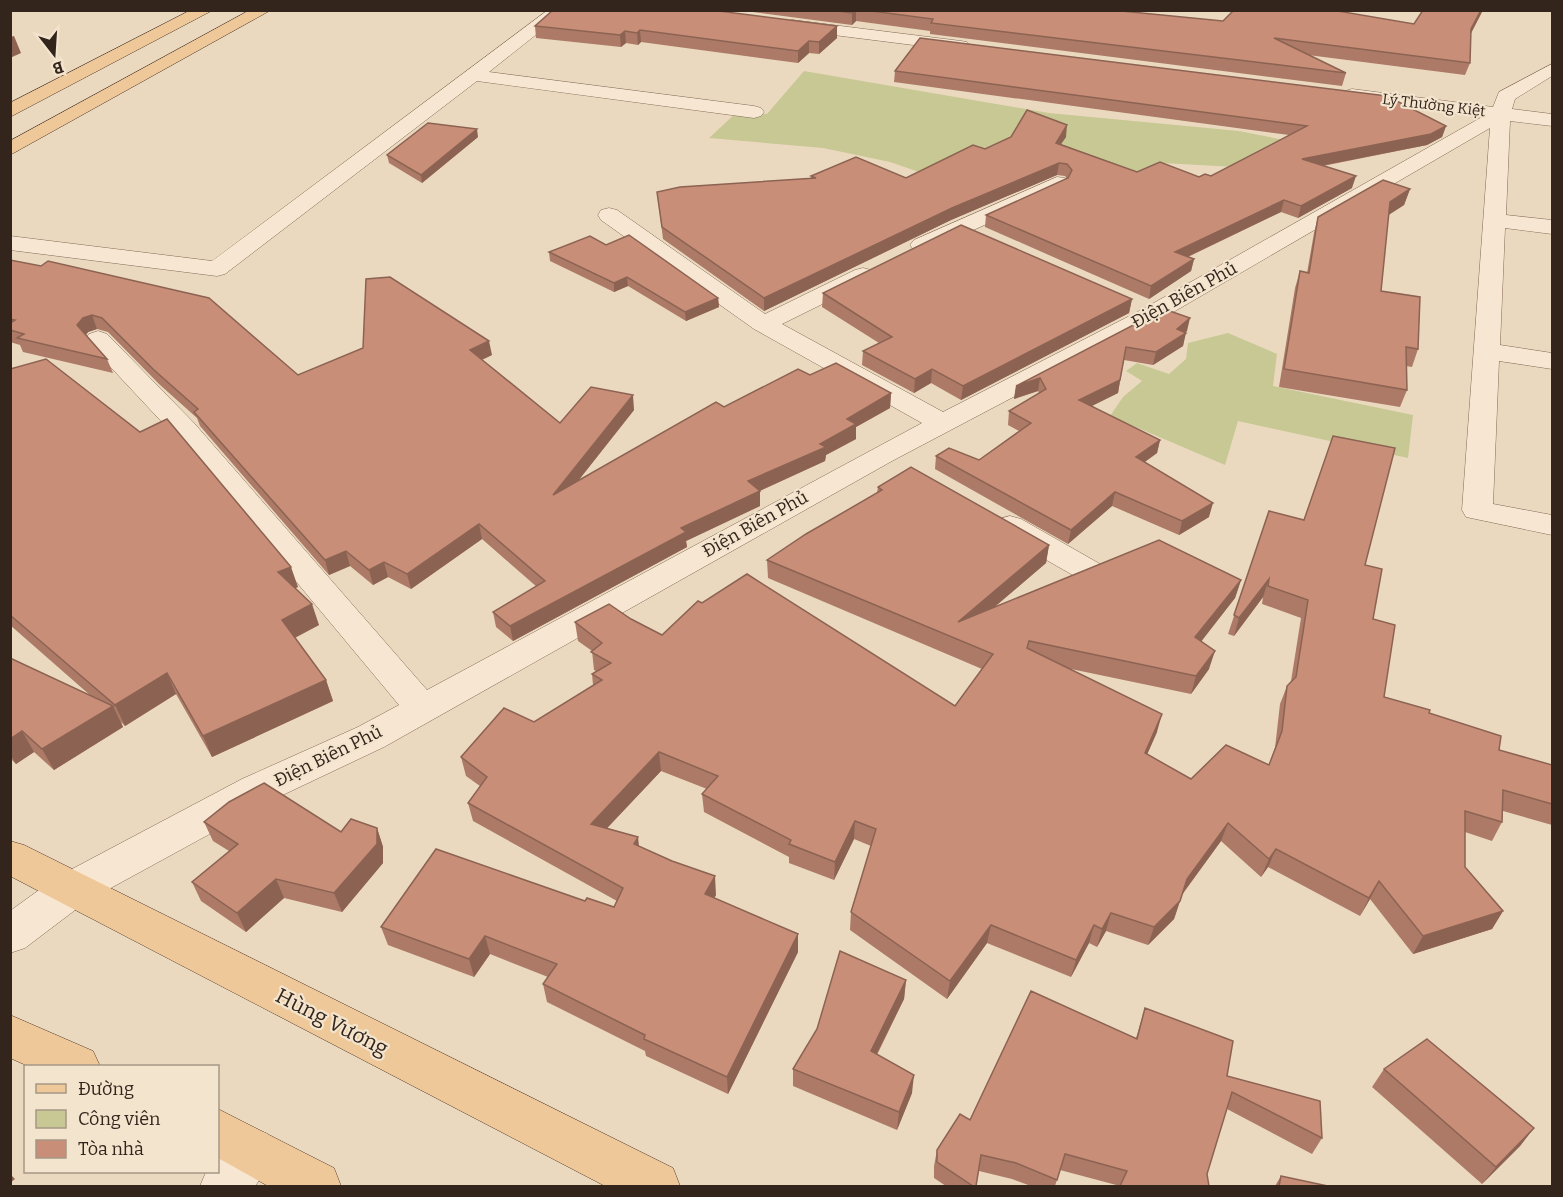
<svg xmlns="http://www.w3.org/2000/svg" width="1563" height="1197" font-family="Bitter,serif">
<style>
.green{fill:#c8c894}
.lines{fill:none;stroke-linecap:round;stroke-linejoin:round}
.minor-casing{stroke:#836a58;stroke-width:1}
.major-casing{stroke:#51392d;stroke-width:1}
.minor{fill:#f7e7d2;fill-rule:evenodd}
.major{fill:#eec898;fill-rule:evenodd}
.wall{fill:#ac7a66}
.shaded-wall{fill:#8c6353}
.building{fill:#c88e77;stroke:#8c6353;stroke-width:1.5}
.labels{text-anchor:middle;stroke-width:4.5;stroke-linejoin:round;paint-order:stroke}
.far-street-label{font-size:15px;fill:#33241c;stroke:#f3e4ce}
.street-label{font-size:18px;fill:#33241c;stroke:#f3e4ce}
.near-street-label{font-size:21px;fill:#33241c;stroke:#f3e4ce}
</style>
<rect width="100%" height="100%" fill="#ebd9bf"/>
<!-- green -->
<g class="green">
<polygon points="804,71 1049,113 1239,131 1289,141 1235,167 1162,163 1115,181 1056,148 919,172 890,162 823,148 709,138 736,113 767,114"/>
<polygon points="1228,333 1277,354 1273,386 1413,415 1408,458 1238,421 1225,465 1110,416 1123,397 1142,381 1126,371 1137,363 1169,374 1186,359 1188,343"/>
</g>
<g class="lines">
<!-- minor casing -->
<g class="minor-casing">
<g id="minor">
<polygon points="548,10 567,10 489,72 754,106 761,108 764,112 761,116 754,118 477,81 225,274 217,276 10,250 10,236 212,261"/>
<polygon points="792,20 961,41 967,42 970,46 967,50 961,51 786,29 784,25"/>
<polygon points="1552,64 1552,76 1515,99 1512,109 1552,114 1552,126 1510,121 1506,215 1552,220 1552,234 1505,228 1500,345 1552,353 1552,369 1499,361 1493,504 1552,515 1552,535 1466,517 1462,510 1490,128 1163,318 892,461 384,747 270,801 87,901 25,948 10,953 10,911 57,877 242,779 358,727 399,705 174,435 89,344 85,339 89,334 98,331 107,334 194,423 427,690 922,423 754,329 601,220 598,215 601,210 609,208 617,210 765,314 855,270 863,268 871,270 875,275 871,280 782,324 943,412 1145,308 1482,117 1352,101 1345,99 1343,95 1345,91 1352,89 1493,107 1499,92"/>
<polygon points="1057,177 1065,178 1068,183 1065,188 930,250 922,252 914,250 910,245 914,240"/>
<polygon points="1010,516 1021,519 1100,564 1105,571 1100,578 1089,582 1078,578 999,533 995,526 999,519"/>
<path d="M 251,1127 L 268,1134 L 275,1151 L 268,1168 L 255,1186 L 200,1186 L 206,1172 L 218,1172 C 218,1146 228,1136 251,1127 Z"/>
</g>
</g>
<!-- major casing -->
<g class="major-casing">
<g id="major">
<polygon points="191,10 213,10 10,117 10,103"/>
<polygon points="250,10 271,10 10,155 10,141"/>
<polygon points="10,841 24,845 673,1168 680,1186 605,1186 10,876"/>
<polygon points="10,1015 93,1051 100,1066 28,1066 10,1058"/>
<polygon points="218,1109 334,1168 341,1186 268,1186 218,1158"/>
</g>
</g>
<!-- minor -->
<use href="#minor" class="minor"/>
<!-- major -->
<use href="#major" class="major"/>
</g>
<!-- wall -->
<g class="wall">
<polygon points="738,10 1111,10 1223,21 1414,24 1483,10 1471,33 1470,63 1465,75 1308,55 1346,73 1342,86 930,34 930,31 856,21 852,25"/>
<polygon points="535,26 837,26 837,38 819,54 809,53 798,63 641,42 638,45 626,43 621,47 536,38"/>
<polygon points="895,71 1446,126 1442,137 1427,145 1323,166 1352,188 1298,218 1281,212 1188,257 1194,259 1191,271 1149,299 985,227 986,215 1067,179 1065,176 1057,175 951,220 764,311 663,239 657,192 811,178 811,176 906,178 985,149 1066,137 1061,144 1137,172 1199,177 1211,176 1289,135 894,82"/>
<polygon points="478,137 422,183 389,163 387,155"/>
<polygon points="1410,189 1404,205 1388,215 1381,291 1418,349 1412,367 1406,366 1407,390 1400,407 1279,387 1295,288 1300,271 1307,273 1314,233 1318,217"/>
<polygon points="606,245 718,298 719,307 686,321 628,286 614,292 550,261 549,252"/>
<polygon points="10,260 298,375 492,355 482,360 560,423 634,410 578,481 724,407 810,375 891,393 890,408 856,427 856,439 826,455 825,461 760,491 760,506 686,541 687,547 513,641 496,627 493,612 537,587 482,539 411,589 388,577 373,585 350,566 329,575 200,426 197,418 159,384 108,332 97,329 88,332 86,335 107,359 113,373 23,352 20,345 10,342"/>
<polygon points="823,293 1132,299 1129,313 961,400 931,383 914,393 862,365 863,351 879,343 822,307"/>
<polygon points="1164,309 1187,331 1185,333 1183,346 1153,365 1124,360 1118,393 1091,406 1160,440 1157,453 1145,462 1209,517 1179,535 1112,506 1068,544 935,469 936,456 979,460 1019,431 1008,425 1009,411 1039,393 1038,391 1014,399 1016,386"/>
<polygon points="10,369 298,587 295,588 319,625 295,638 326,680 333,701 212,757 176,694 125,726 121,722 123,727 54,770 34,752 16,764 10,758 10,658 91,696 10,625"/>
<polygon points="878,487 1049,545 1046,563 994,607 1241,580 1235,598 1201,641 1209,669 1191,694 1071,669 1157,732 1147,754 1191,779 1269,765 1275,748 1280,704 1287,686 1291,681 1301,618 1262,604 1263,597 1234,636 1228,634 1269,511 1365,565 1384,697 1429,713 1499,750 1552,765 1552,825 1503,811 1502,822 1492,841 1465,832 1465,867 1503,911 1492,929 1413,954 1370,899 1360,916 1268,867 1261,877 1221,841 1182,895 1174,919 1148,945 1106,931 1097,947 1089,943 1071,977 987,943 947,999 850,930 851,912 871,846 854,839 834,880 789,863 789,857 704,812 702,794 707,789 661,771 607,828 639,846 716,895 714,898 798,934 798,952 728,1094 646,1056 645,1051 547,1002 543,984 548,977 490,954 474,977 388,945 381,927 585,901 614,907 617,901 473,821 468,803 480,786 466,776 461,757 534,722 593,685 592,674 596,671 594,670 592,651 578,641 575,622 631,619 662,635 702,603 955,706 982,669 768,578 767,560 877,493"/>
<polygon points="204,822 341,832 377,828 383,847 383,863 342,912 284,898 246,932 201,901 192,882 229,851 213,841"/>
<polygon points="906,980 904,999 877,1055 912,1093 897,1130 793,1086 793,1069"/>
<polygon points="1145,1008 1227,1076 1322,1138 1312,1154 1227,1109 1120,1186 1060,1170 1055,1186 1031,1186 1012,1179 979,1171 976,1186 946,1186 934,1178 934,1166 937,1150 970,1120 1136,1038"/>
<polygon points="1384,1069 1534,1128 1520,1146 1482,1184 1372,1087"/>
<polygon points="1281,1176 1328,1186 1275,1186"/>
</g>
<!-- shaded-wall -->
<g class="shaded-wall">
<polygon points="855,10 856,10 856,21 852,25 852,13"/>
<polygon points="1481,10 1483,10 1467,41 1471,29"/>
<polygon points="837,26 837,38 819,54 819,42"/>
<polygon points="640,30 641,42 638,45 637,33"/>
<polygon points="625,31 626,43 621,47 620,35"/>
<polygon points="14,36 21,53 10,58 10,37"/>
<polygon points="809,41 809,53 798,63 798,51"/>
<polygon points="1067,125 1066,137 1054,154 1056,143"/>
<polygon points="1446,126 1442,137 1427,145 1299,170 1302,159"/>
<polygon points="477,129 478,137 422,183 421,175"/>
<polygon points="1059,163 1057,175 951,220 764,311 764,298 952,208"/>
<polygon points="1356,176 1352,188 1298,218 1301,206"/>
<polygon points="1410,189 1404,205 1384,218 1390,202"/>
<polygon points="1284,200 1281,212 1172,264 1175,252"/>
<polygon points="1194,259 1191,271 1149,299 1151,286"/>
<polygon points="627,277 628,286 614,292 614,283"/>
<polygon points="718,298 719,307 686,321 685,312"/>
<polygon points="1132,299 1129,313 961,400 963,386"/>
<polygon points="92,315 97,329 88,332 83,339 77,325 83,318"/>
<polygon points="1190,318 1187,331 1179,338 1186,333 1183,346 1153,365 1156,352 1177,329"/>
<polygon points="489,341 492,355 472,364 470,350"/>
<polygon points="932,369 931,383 914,393 915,379"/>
<polygon points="1040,378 1038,391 1014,399 1016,386"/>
<polygon points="1120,380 1118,393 1076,414 1079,400"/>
<polygon points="891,393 890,408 856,427 856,439 826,455 825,461 748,496 748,481 820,444 847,419"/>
<polygon points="633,395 634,410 555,510 553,495"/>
<polygon points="1160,440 1157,453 1133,470 1136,457"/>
<polygon points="760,491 760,506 686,541 687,547 513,641 510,626 681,528"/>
<polygon points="1115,492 1112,506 1068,544 1071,530"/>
<polygon points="1213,503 1209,517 1179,535 1182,521"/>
<polygon points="479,524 482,539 411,589 407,574"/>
<polygon points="1049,545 1046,563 956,640 958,622"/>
<polygon points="346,551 350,566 329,575 325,560"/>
<polygon points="384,562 388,577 373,585 369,570"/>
<polygon points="291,567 298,587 285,592 278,572"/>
<polygon points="1269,579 1263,597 1234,636 1239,618"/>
<polygon points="1241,580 1235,598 1190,656 1195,637"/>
<polygon points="312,604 319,625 290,640 282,620"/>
<polygon points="1215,651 1209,669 1191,694 1196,676"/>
<polygon points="167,673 176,694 125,726 115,705"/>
<polygon points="326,680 333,701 212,757 203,736"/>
<polygon points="113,706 123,727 54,770 42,749"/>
<polygon points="1162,714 1157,732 1140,771 1145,753"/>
<polygon points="22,731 34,752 16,764 10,754 10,739"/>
<polygon points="659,752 661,771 594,842 591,824"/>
<polygon points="855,821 854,839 834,880 835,862"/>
<polygon points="1228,823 1221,841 1180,897 1187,879"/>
<polygon points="377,828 383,847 383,863 342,912 334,893"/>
<polygon points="638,837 640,855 634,844"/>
<polygon points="1276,849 1268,867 1261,877 1269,859"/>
<polygon points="715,876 716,895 706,912 705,894"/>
<polygon points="276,879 284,898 246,932 237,913"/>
<polygon points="1379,881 1370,899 1360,916 1369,898"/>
<polygon points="1180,901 1174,919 1148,945 1154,927"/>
<polygon points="1503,911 1492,929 1413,954 1423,936"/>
<polygon points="1111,913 1106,931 1097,947 1102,929"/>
<polygon points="991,925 987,943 947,999 950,981"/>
<polygon points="1094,925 1089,943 1071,977 1076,960"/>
<polygon points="798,934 798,952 728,1094 727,1077"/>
<polygon points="485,936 490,954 474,977 469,959"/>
<polygon points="906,980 904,999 869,1069 871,1051"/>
<polygon points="914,1075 912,1093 897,1130 899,1112"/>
<polygon points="1534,1128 1520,1146 1482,1184 1496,1167"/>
<polygon points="10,1174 15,1179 10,1183"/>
</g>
<!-- building -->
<g class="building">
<polygon points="553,10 711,10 837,26 819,42 809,41 798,51 640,30 637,33 625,31 620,35 535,26"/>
<polygon points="832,10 855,10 852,13"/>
<polygon points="864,10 1111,10 1223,21 1234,10 1332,10 1414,24 1423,10 1481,10 1471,29 1470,63 1274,38 1346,73 931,23 933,19"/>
<polygon points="920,38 1387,96 1446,126 1431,134 1302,159 1356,176 1301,206 1284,200 1175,252 1194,259 1151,286 986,215 1068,178 1072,170 1067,164 1059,163 952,208 764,298 662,227 657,192 680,187 816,178 811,176 856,157 906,178 973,145 985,149 1011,137 1027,110 1067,125 1056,143 1137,172 1160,162 1199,177 1205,174 1211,176 1307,126 895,71"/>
<polygon points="428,123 477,129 421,175 387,155"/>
<polygon points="1383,180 1410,189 1390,202 1381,291 1420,297 1418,349 1406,347 1407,390 1284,369 1300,271 1309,273 1318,217"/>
<polygon points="961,225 1132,299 963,386 932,369 915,379 863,351 892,337 823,293"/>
<polygon points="629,235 718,298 685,312 627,277 614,283 549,252 590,236 606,245"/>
<polygon points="10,260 41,266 48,261 209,298 298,375 363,348 366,279 390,277 489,341 470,350 560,423 591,387 633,395 553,495 716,402 724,407 798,369 810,375 836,363 891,393 847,419 856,424 820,444 826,447 748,481 760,491 681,528 686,532 510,626 493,612 545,581 479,524 407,574 384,562 369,570 346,551 325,560 194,412 198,409 154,370 102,318 92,315 83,318 77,325 107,359 17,338 24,334 10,330 10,323 15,320 10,319"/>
<polygon points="1164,309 1190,318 1177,329 1186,333 1156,352 1126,347 1120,380 1079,400 1160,440 1136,457 1213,503 1182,521 1115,492 1071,530 936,456 949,448 979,460 1031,423 1009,411 1046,389 1040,378 1016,386"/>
<polygon points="46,359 140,432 167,419 291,567 278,572 312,604 282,620 326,680 203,736 167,673 115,705 10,615 10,369"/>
<polygon points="1333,436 1395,448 1365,565 1382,569 1373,619 1395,625 1384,697 1430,710 1429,713 1501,736 1499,750 1552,765 1552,804 1503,790 1502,822 1465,811 1465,867 1503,911 1423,936 1379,881 1369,898 1276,849 1269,859 1228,823 1187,879 1180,901 1154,927 1111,913 1102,929 1094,925 1076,960 991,925 950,981 851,912 876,829 855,821 835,862 789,844 791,840 702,794 718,776 659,752 591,824 638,837 634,844 672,861 715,876 705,894 798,934 727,1077 644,1039 645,1035 543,984 557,964 485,936 469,959 381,927 436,849 585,901 587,898 614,907 623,888 468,803 487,777 461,757 504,708 534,722 602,680 592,674 611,663 591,652 602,643 575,622 609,604 631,619 662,635 698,601 702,603 747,574 955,706 993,654 767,560 806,534 882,490 878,487 911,467 1049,545 958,622 1159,540 1241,580 1195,637 1215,651 1196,676 1029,641 1027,648 1162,714 1145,753 1191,779 1226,745 1269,765 1282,731 1287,686 1296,677 1308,600 1268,586 1269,579 1239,618 1234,615 1269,511 1304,520"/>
<polygon points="10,658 113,706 42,749 22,731 10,739"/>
<polygon points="264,783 341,832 351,819 377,828 377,844 334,893 276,879 237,913 192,882 238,844 204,822 229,802"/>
<polygon points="840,951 906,980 871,1051 914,1075 899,1112 793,1069 817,1029"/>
<polygon points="1031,991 1137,1039 1145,1008 1233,1041 1227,1076 1320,1101 1322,1138 1232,1092 1207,1174 1209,1186 1120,1186 1127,1171 1065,1154 1057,1180 1016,1163 981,1155 976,1186 973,1186 937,1162 937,1150 960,1114 970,1120"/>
<polygon points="1427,1039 1534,1128 1496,1167 1384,1069"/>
<polygon points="1281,1176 1323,1185 1328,1186 1279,1186"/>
</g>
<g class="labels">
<!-- far-street labels -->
<g class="far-street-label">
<text transform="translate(1434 105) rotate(7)" y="5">Lý Thường Kiệt</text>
</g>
<!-- street labels -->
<g class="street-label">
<text transform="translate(1184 295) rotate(-29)" y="6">Điện Biên Phủ</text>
<text transform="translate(755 524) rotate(-29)" y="6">Điện Biên Phủ</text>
<text transform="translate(328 756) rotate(-26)" y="6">Điện Biên Phủ</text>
</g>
<!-- near-street labels -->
<g class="near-street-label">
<text transform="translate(332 1022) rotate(27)" y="7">Hùng Vương</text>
</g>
</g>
<!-- border -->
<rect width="1563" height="1197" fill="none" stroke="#33241c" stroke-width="24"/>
<!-- legend -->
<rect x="24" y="1065" width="195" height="108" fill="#f3e4ce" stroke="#a69787" stroke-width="1.5"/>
<rect x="36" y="1084" width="30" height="9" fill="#eec898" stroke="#a69787" stroke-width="1.5"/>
<text x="78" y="1095" font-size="18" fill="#33241c">Đường</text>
<rect x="36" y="1110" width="30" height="18" fill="#c8c894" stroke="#a69787" stroke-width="1.5"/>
<text x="78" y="1125" font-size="18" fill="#33241c">Công viên</text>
<rect x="36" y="1140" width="30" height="18" fill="#c88e77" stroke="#a69787" stroke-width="1.5"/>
<text x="78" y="1155" font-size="18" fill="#33241c">Tòa nhà</text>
<!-- north arrow -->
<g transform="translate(54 54) rotate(163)" stroke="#f3e4ce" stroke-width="4.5" paint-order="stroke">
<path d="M0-4.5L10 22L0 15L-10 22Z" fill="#33241c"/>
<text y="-9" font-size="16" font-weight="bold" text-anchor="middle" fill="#33241c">B</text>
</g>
</svg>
